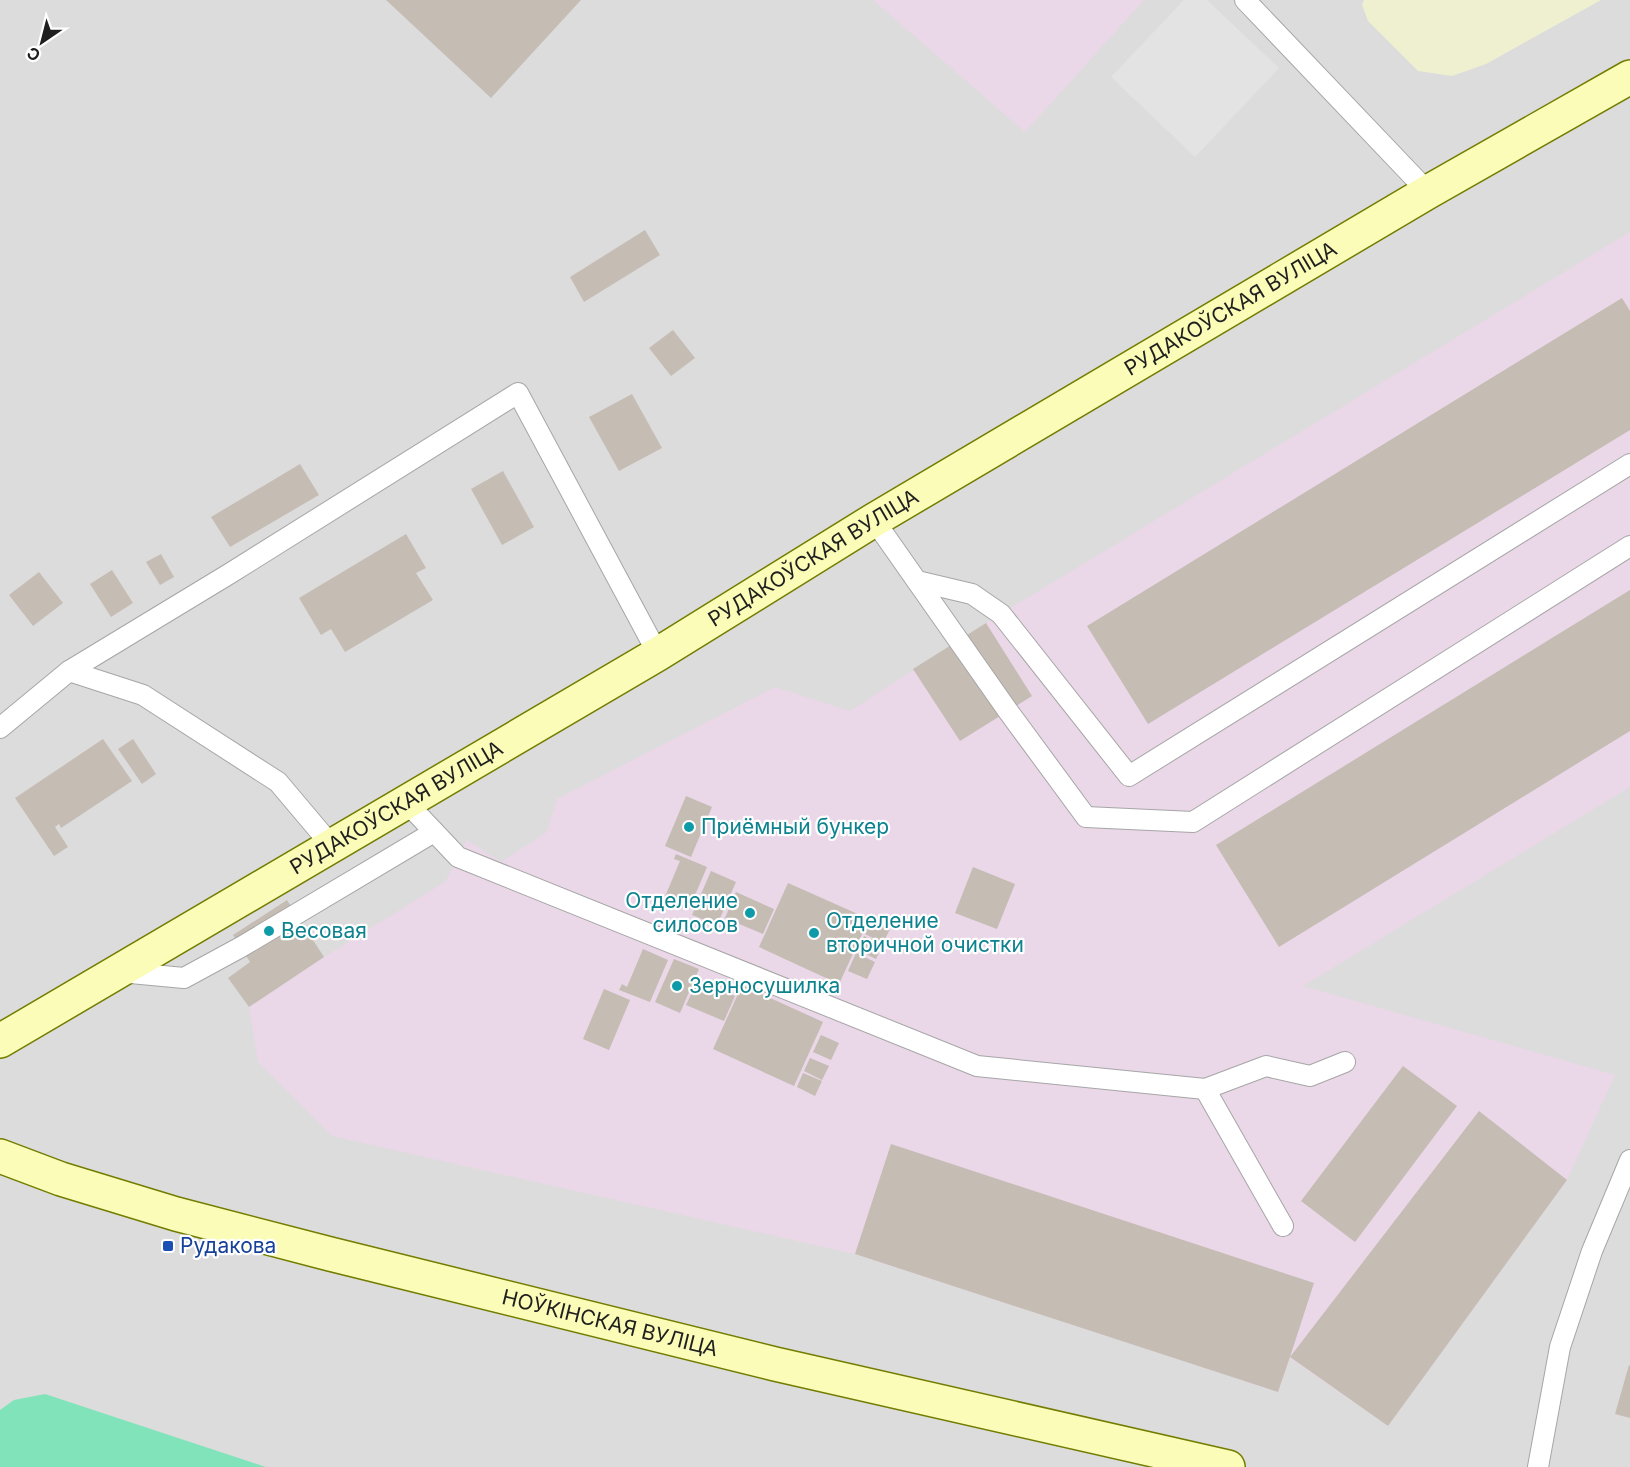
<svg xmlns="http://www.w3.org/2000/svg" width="1630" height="1467" font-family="Inter,sans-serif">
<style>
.residential{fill:#dddcdc}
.industrial{fill:#ead7e7}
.farmland{fill:#eef0d0}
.pitch{fill:#80e3ba}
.parking{fill:#e3e3e3}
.building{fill:#c5bcb4}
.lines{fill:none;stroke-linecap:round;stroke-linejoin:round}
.lane-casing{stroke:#a6a6a6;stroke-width:22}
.secondary-casing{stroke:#727d00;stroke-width:36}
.lane{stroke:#fff;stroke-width:20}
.secondary{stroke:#fbfcb7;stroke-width:33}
.culture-dot{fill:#0f9aa8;stroke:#fff;stroke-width:2}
.transit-dot{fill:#1a4fb4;stroke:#fff;stroke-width:2}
.labels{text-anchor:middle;stroke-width:4.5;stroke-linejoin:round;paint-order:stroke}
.street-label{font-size:21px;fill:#1f1f1f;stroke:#fff}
.culture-label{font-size:21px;fill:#0d838f;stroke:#fff;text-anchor:start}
.transit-label{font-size:21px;fill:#164399;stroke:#fff;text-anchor:start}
</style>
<rect width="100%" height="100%" fill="#f0ece5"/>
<!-- residential -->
<rect class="residential" x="0" y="0" width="1630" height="1467"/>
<!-- industrial -->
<g class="industrial">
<polygon points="873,0 1144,0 1025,132"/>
<polygon points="1630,232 1630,787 1303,986 1615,1075 1567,1180 1388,1426 1290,1358 1278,1392 855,1254 332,1136 258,1062 249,1007 324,957 445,882 467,840 501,862 547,832 557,799 775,687 850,711 986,623"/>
</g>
<!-- farmland -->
<polygon class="farmland" points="1364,0 1601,0 1486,64 1452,76 1418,71 1368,21 1362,5"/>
<!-- pitch -->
<polygon class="pitch" points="45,1394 266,1467 0,1467 0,1410 14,1400"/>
<!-- parking -->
<polygon class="parking" points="1184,0 1207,0 1279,68 1195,157 1111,77"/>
<!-- building -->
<g class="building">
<polygon points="386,0 581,0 491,98"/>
<polygon points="645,230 660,255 584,302 570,277"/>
<polygon points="1622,298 1630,311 1630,430 1148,724 1087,626"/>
<polygon points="673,330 695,358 671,376 649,348"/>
<polygon points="632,394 662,448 619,471 589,417"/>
<polygon points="300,464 319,495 230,547 211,517"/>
<polygon points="503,471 534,527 502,545 471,489"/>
<polygon points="406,534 426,568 416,573 433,600 345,652 331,629 321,635 299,598"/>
<polygon points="161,554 174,577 160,585 146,562"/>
<polygon points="112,570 133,603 111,617 90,584"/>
<polygon points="39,572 63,603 33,626 9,595"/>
<polygon points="1630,590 1630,731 1279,947 1216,845"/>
<polygon points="986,623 1032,696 960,741 913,669"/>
<polygon points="103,739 132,781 61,828 59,824 55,827 68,847 54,856 15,798"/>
<polygon points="133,739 156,774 142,784 118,749"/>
<polygon points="686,796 712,807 691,857 665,846"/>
<polygon points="676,854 707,867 689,909 664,899 680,861 674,859"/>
<polygon points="973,867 1015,884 997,929 955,913"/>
<polygon points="711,871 736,882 717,925 692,915"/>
<polygon points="788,883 869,919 839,984 759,947"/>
<polygon points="736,892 774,909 763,934 725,918"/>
<polygon points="287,900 324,957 249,1007 228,978 250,962 233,935"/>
<polygon points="871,920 890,929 883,943 865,934"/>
<polygon points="864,936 883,944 876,959 858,950"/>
<polygon points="643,949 668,960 650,1002 619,990 622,984 627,987"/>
<polygon points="856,953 875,962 867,979 848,971"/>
<polygon points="674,959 699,969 680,1013 655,1002"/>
<polygon points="698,980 735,996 724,1021 686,1005"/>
<polygon points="742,985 823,1022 794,1086 713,1049"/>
<polygon points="604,989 630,1000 609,1050 583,1039"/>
<polygon points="821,1035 839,1043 831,1060 813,1052"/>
<polygon points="810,1058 829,1066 822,1080 804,1071"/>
<polygon points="1403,1066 1457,1106 1355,1242 1301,1201"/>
<polygon points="803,1073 822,1081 815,1096 797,1087"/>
<polygon points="1479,1111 1567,1180 1388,1426 1290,1357 1278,1392 855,1254 891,1144 1314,1283 1290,1357"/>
<polygon points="1629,1365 1630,1366 1630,1418 1615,1414"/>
</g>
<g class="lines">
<!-- lane casing -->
<g class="lane-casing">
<g id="lane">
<polyline points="1245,0 1428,192"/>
<polyline points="874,520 1008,711 1086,817 1193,822 1630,546"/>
<polyline points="917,581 972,594 1001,614 1129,776 1630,464"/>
<polyline points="69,671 143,695 278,782 332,846"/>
<polyline points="0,728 69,671 229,574 518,393 658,654"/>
<polyline points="406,802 458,857 977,1066 1205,1089 1283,1226"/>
<polyline points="120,972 184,978 241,947 434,832"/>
<polyline points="1205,1089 1266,1066 1310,1076 1345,1062"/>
<polyline points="1538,1467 1560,1347 1592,1251 1630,1160"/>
</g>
</g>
<!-- secondary casing -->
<g class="secondary-casing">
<g id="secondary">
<path id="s1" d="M 0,1041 L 658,654 L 874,520 L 1428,192 L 1630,77"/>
<path id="s2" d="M 0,1156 L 61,1179 L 176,1214 L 330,1254 L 775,1364 L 1228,1467"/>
</g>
</g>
<!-- lane -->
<use href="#lane" class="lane"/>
<!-- secondary -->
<use href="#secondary" class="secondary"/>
</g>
<!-- markers -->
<g class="culture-dot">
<circle cx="689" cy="827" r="6"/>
<circle cx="750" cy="913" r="6"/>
<circle cx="269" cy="931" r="6"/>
<circle cx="814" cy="933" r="6"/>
<circle cx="677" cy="986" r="6"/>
</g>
<rect class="transit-dot" x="162" y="1240" width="12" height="12" rx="3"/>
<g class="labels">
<!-- street labels -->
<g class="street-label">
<text dy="7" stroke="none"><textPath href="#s1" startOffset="1432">РУДАКОЎСКАЯ ВУЛІЦА</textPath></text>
<text dy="7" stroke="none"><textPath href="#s1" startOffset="946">РУДАКОЎСКАЯ ВУЛІЦА</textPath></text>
<text dy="7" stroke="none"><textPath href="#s1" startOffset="460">РУДАКОЎСКАЯ ВУЛІЦА</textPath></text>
<text dy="7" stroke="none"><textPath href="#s2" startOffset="633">НОЎКІНСКАЯ ВУЛІЦА</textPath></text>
</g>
<!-- culture labels -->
<g class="culture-label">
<text x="701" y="834">Приёмный бункер</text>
<text x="738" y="908" text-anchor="end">Отделение<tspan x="738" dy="24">силосов</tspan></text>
<text x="826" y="928">Отделение<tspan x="826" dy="24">вторичной очистки</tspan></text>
<text x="281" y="938">Весовая</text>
<text x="689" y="993">Зерносушилка</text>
</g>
<!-- transit labels -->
<g class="transit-label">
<text x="180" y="1253">Рудакова</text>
</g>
</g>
<!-- north arrow -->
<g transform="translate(42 42) rotate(215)" stroke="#ffffff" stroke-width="4.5" paint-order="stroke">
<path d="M0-4.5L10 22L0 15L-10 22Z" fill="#1f1f1f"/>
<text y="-9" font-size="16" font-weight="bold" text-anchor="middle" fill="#1f1f1f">С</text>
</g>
</svg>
